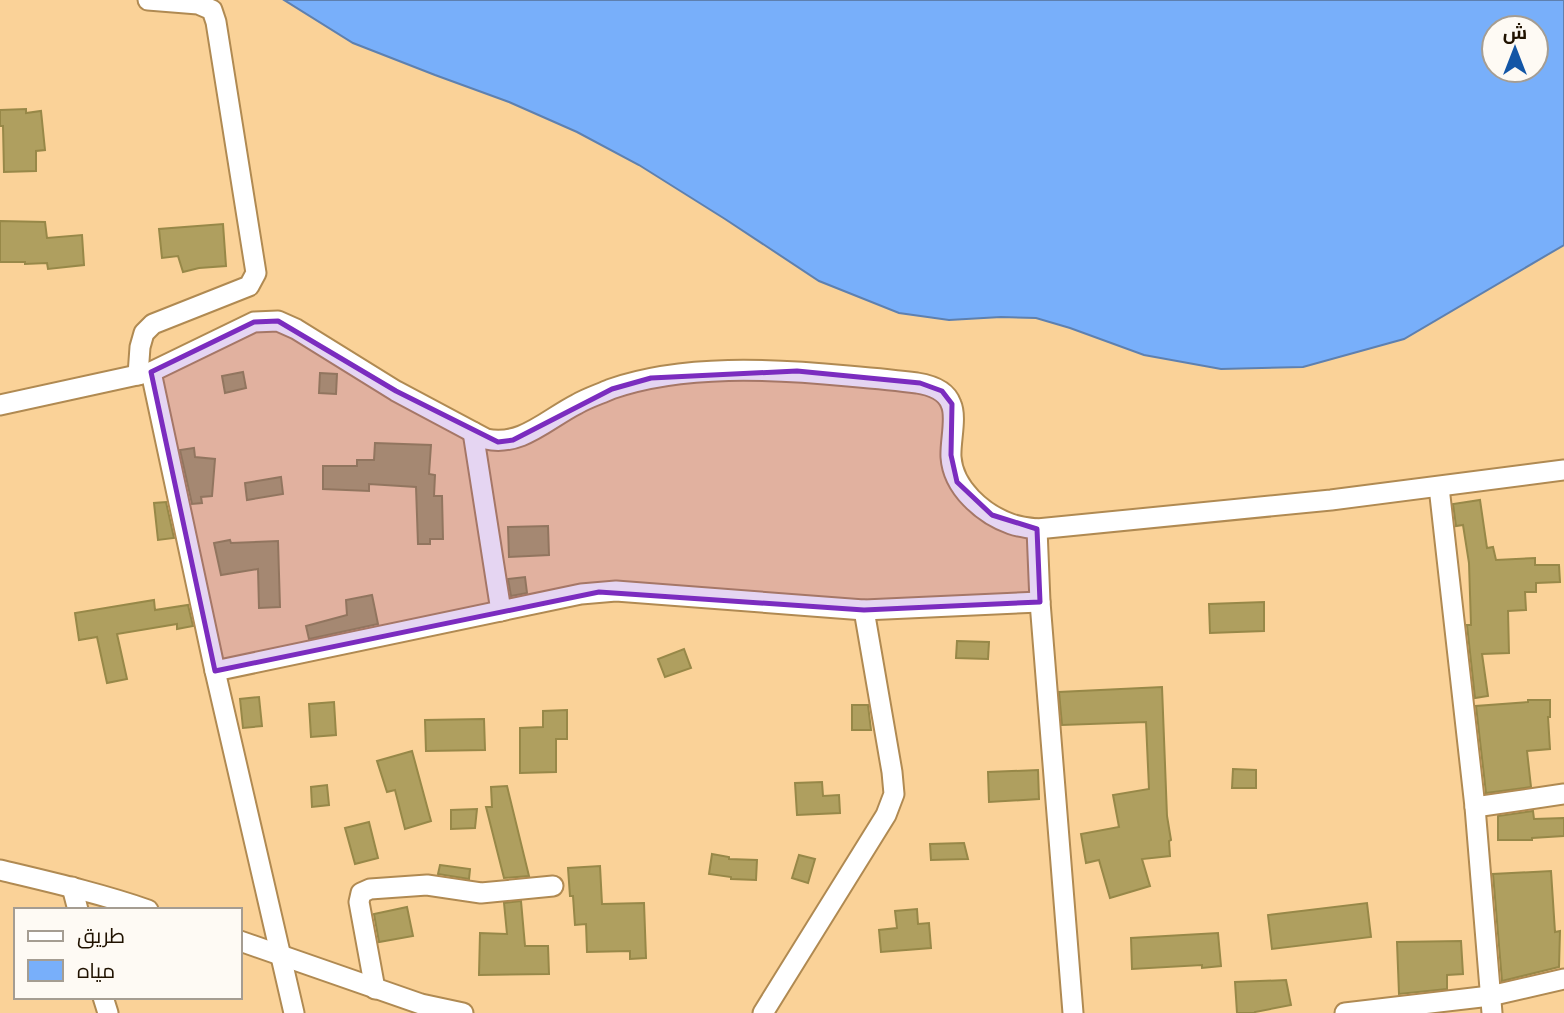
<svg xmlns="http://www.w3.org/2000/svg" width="1564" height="1013" font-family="'Noto Sans',Cairo,sans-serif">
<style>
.water{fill:#78affa;stroke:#5e80af;stroke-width:2;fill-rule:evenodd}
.building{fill:#af9f5f;stroke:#978848;stroke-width:2}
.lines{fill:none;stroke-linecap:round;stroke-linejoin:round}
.street-casing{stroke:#b08a52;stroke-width:23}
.street{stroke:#fff;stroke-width:19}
.marked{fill:#7b2cbf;fill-opacity:0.2;stroke:#7b2cbf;stroke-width:5;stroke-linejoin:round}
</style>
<rect width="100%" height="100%" fill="#fad298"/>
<!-- water -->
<path class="water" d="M 284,0 L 1564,0 L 1564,245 L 1404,339 L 1303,367 L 1221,369 L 1144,355 L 1070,328 L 1036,318 L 1001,317 L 949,320 L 899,313 L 819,281 L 725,219 L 639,165 L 577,132 L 509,102 L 435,75 L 353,43 ZM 1494,28 L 1536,28 L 1536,70 L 1494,70 Z"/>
<!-- building -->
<g class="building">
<polygon points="26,109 26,113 41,111 45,150 36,151 36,171 4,172 3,126 0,126 0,110"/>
<polygon points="0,221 45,222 47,238 82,235 84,265 48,269 47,263 25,264 25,262 0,262"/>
<polygon points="223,224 226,266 199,268 183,272 178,256 162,258 159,229"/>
<polygon points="243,372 246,388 225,393 222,376"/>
<polygon points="320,373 337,374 336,394 319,393"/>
<polygon points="375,443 431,445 429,474 435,475 434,496 442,496 443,539 430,539 430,544 418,544 416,487 369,484 369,491 323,489 323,466 357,466 357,460 374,460"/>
<polygon points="194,448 195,457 215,459 212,496 201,497 202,503 192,504 180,450"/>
<polygon points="281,477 283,494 247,500 245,483"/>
<polygon points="1480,500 1487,548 1493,547 1496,560 1535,558 1535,565 1559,565 1560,582 1536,583 1536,592 1525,592 1526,610 1508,611 1509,653 1482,654 1488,696 1475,698 1467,625 1471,625 1469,563 1463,525 1456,526 1453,504"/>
<polygon points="166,502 174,538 158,540 154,503"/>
<polygon points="548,526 549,555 509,557 508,527"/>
<polygon points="230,540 231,543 278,541 280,607 259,608 258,569 221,575 214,543"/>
<polygon points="525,577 527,593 511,596 508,579"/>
<polygon points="372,595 378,624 309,639 306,626 347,615 346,600"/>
<polygon points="154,600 155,610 188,605 193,626 177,629 177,624 117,634 127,679 107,683 97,637 79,640 75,613"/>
<polygon points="1264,602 1264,631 1210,633 1209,604"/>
<polygon points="957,641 989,642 988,659 956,658"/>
<polygon points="684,649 691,668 665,677 658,659"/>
<polygon points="1162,687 1167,816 1171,840 1169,841 1170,856 1142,859 1150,886 1110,898 1099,860 1086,863 1081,834 1119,827 1113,795 1149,789 1146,722 1062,725 1059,692"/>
<polygon points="259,697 262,726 243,728 240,699"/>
<polygon points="1528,700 1550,700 1550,717 1548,717 1550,749 1527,751 1531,787 1486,793 1476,706 1528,702"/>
<polygon points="334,702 336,735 311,737 309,704"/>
<polygon points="852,705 868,705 871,730 852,730"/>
<polygon points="567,710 567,739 556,739 556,772 520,773 520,728 543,727 543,711"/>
<polygon points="484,719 485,750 426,751 425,720"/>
<polygon points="412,751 431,821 405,829 395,790 387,792 377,761"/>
<polygon points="1233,769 1256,770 1256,788 1232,788"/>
<polygon points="1038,770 1039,799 989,802 988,772"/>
<polygon points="822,782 823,796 839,795 840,813 797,815 795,783"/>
<polygon points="327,785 329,805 312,807 311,787"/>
<polygon points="507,786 529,876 504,878 486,807 492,807 491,787"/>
<polygon points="477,809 475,828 451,829 451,810"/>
<polygon points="1533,811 1534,819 1564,818 1564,836 1532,838 1532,840 1498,840 1498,816"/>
<polygon points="369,822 378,858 355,864 345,828"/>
<polygon points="964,843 968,859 931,860 930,844"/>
<polygon points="712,854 729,857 729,859 757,860 756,880 731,879 731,877 709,874"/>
<polygon points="799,855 815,859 808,883 792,878"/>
<polygon points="440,865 470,869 469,879 438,874"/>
<polygon points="600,866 602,904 644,903 646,958 630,959 630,951 587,952 586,924 575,925 573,896 570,896 568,868"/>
<polygon points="1551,871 1555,932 1560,931 1559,967 1502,981 1493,874"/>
<polygon points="521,901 525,946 548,946 549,974 479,975 480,933 507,934 504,903"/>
<polygon points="1367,903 1371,937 1272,949 1268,915"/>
<polygon points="407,907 413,936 379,942 374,914"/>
<polygon points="917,909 918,924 929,923 931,948 881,952 879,930 897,928 895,911"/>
<polygon points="1218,933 1221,966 1202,968 1202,965 1132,969 1131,938"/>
<polygon points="1461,941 1463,974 1447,975 1447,989 1399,994 1397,942"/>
<polygon points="1286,980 1291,1005 1255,1012 1255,1013 1237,1013 1235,982"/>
</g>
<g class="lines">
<!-- street casing -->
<g class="street-casing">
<g id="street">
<polyline points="151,372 215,671 294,1013"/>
<polyline points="138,375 140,347 144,333 153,324 249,286 256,273 216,22 212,10 198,4 148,0"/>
<path d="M 0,405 L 151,372 L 254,322 L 278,321 L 296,329 L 396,391 L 486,439 C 521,447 547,419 577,404 C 587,398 600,394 611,389 C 683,364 773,369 848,376 C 871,378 894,380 917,383 C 930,385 946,390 951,404 C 957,417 950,442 951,457 C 953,488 983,514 1011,524 C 1019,527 1028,528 1037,529 L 1331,500 L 1564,470"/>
<polyline points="473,432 501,611"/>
<polyline points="1439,487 1475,807 1492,1013"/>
<polyline points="1037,529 1040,602 1073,1013"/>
<polyline points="215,671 581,594 616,591 864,610 1040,602"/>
<polyline points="1475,807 1564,794"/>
<path d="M 0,870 C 50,882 99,893 148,910"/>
<polyline points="72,887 78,910"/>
<polyline points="240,941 421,1004 463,1013"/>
<polyline points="375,989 359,902 361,893 370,889 427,885 481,893 553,886"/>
<polyline points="103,997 108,1013"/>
<polyline points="763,1013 886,815 894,794 892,772 864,610"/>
<polyline points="1345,1013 1490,996 1564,979"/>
</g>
</g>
<!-- street -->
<use href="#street" class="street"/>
</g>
<!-- marked area -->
<path class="marked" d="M 278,321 L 396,391 L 498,442 L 513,440 L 612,389 L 651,378 L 797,371 L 920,383 L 942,391 L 952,404 L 951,455 L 957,482 L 992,515 L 1037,529 L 1040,602 L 864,610 L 599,592 L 215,671 L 151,372 L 254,322 Z"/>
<!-- legend -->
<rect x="14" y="908" width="228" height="91" fill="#fefaf4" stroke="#a59d92" stroke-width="2"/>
<rect x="28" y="931" width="35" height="10" fill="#ffffff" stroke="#a59d92" stroke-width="2"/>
<text x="77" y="943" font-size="21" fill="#201200">طريق</text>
<rect x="28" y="960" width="35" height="21" fill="#78affa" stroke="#a59d92" stroke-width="2"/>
<text x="77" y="978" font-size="21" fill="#201200">مياه</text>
<!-- north arrow -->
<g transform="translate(1515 49)"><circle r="33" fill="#fefaf4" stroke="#a59d92" stroke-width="2"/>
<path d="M0-5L12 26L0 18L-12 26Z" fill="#1356a6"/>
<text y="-10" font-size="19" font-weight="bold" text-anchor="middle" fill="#201200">ش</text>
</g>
</svg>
